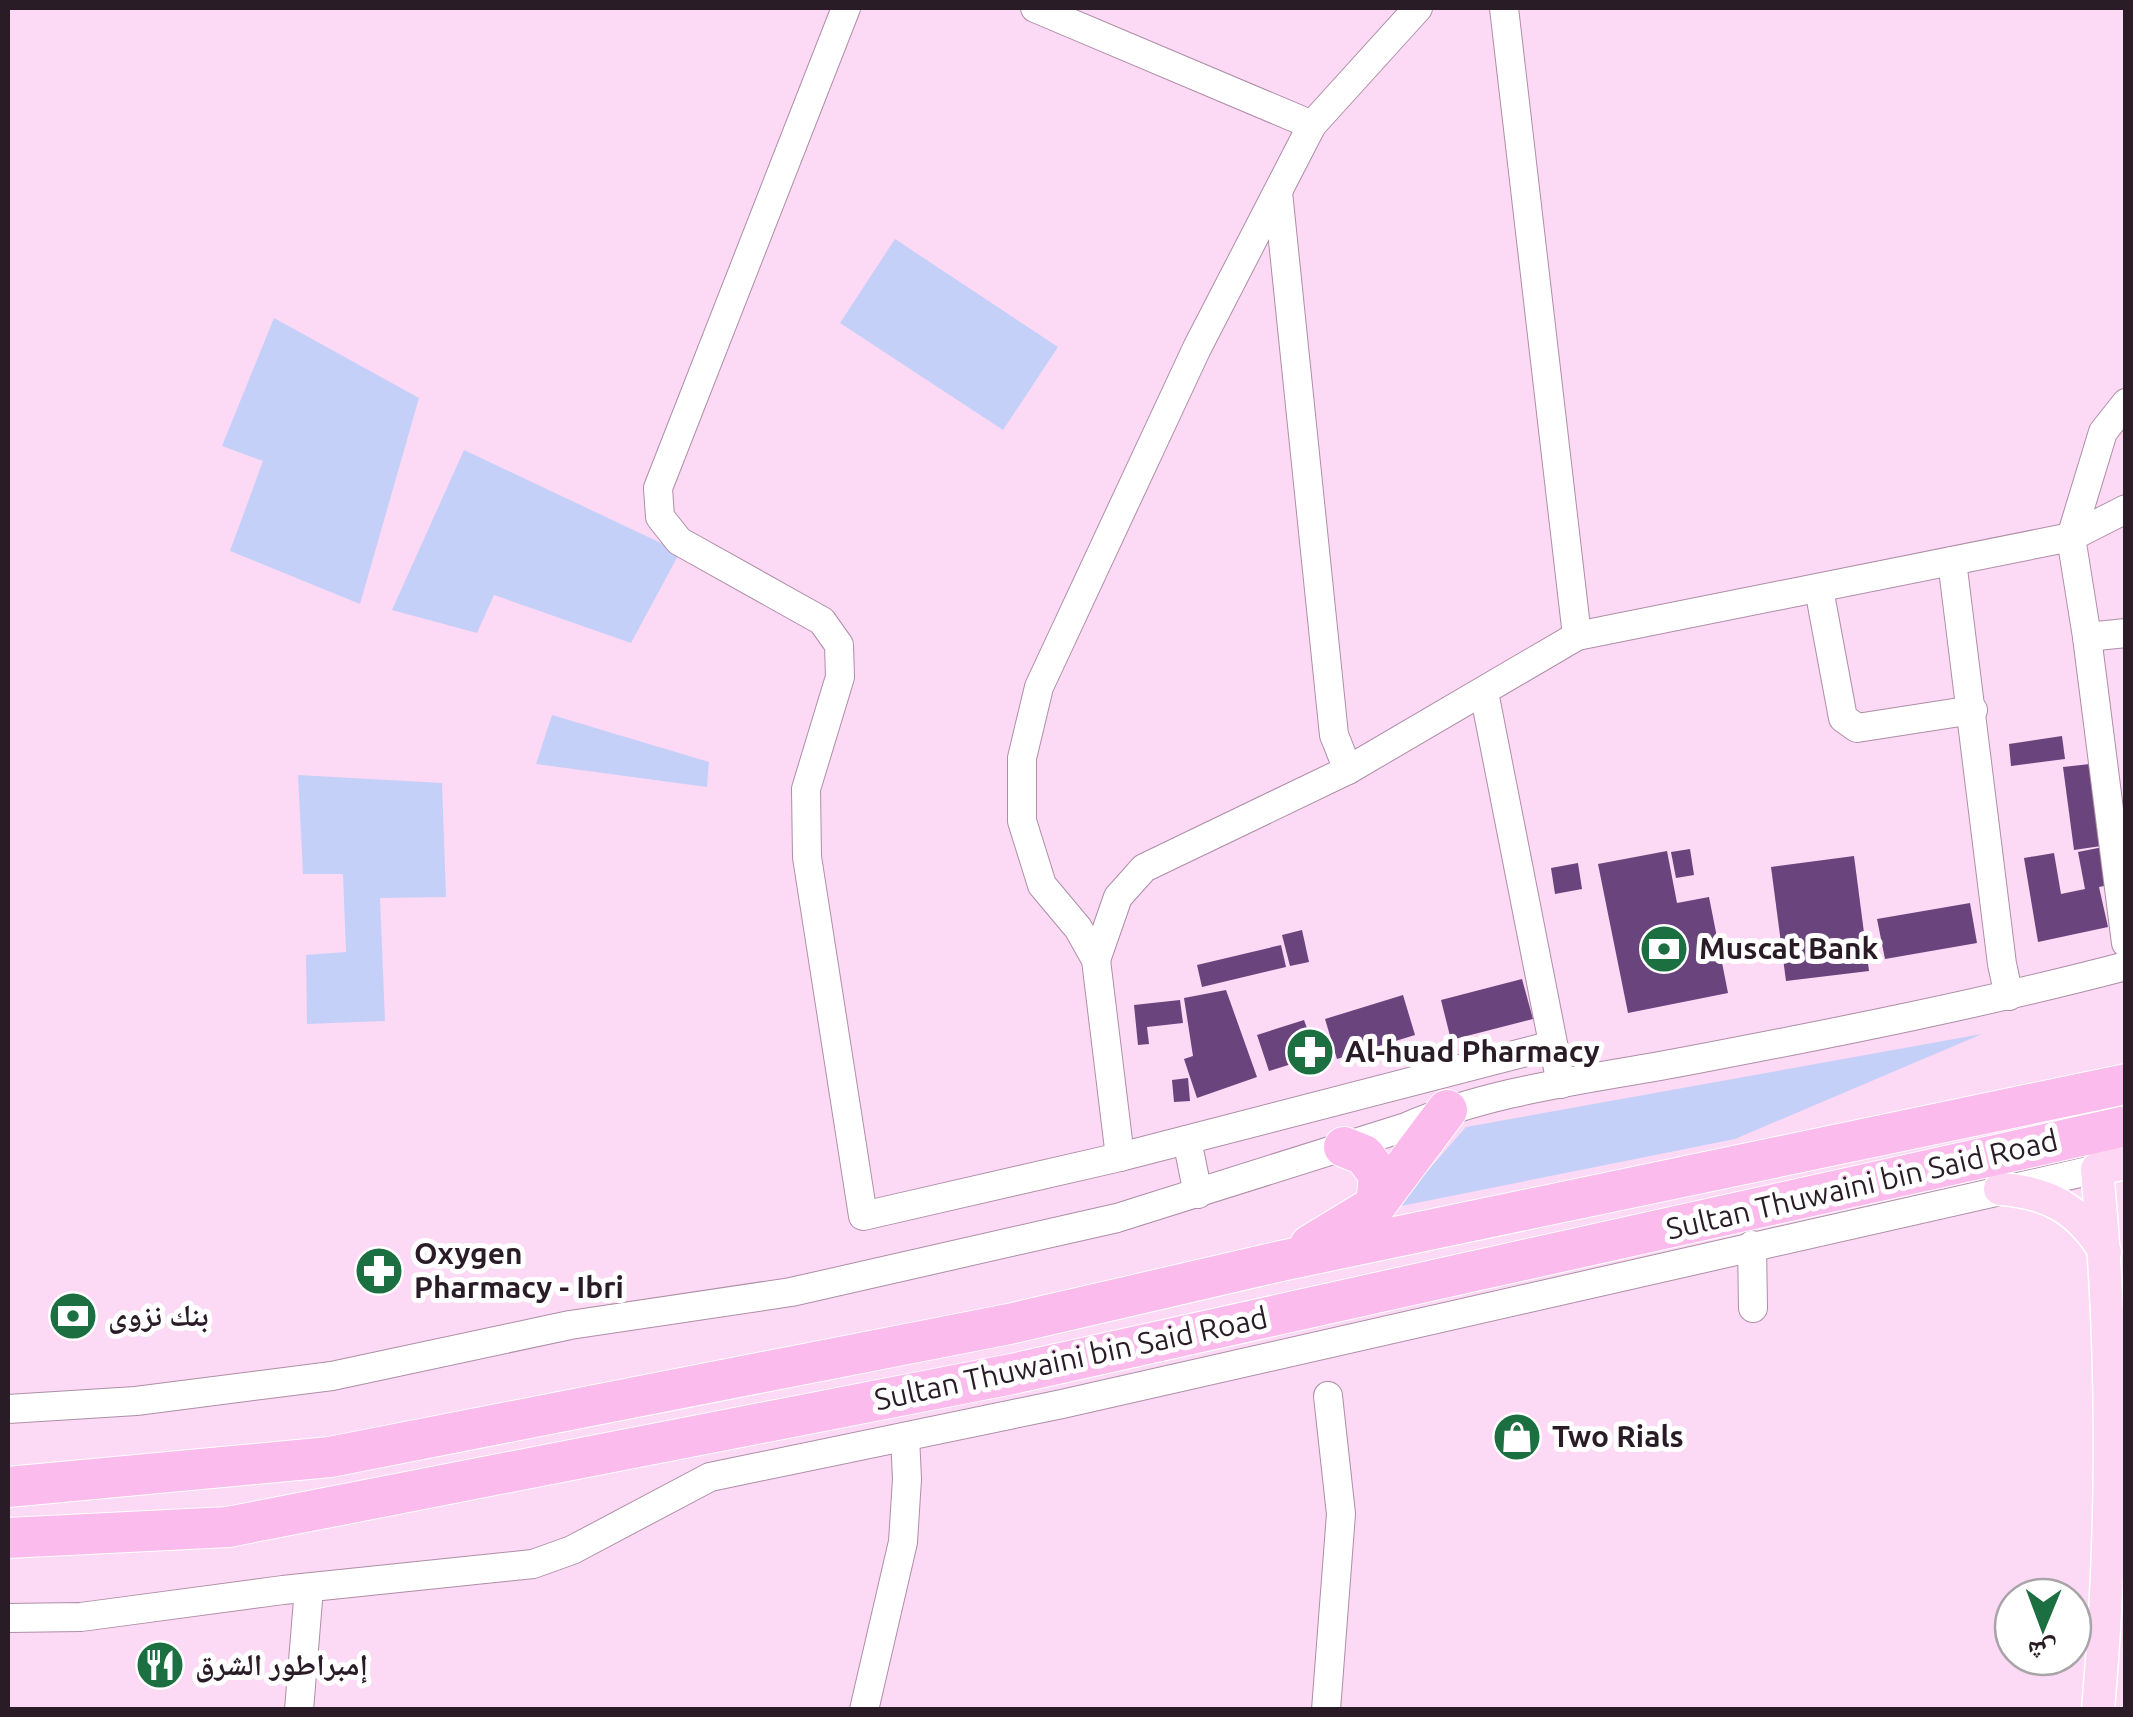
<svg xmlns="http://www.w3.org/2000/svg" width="2133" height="1717" font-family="Ubuntu,'Noto Naskh Arabic',sans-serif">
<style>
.green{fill:#c5d0f9}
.building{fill:#6a447c}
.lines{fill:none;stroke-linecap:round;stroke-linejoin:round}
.minor-casing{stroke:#ae8ea7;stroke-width:30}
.major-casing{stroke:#fff;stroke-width:35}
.highway-casing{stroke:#fff;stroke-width:42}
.minor{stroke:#fff;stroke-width:28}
.major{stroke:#fdd6f4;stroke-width:32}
.highway{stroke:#fbbbed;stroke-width:40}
.labels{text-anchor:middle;stroke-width:10;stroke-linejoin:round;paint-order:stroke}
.poi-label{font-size:30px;font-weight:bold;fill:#291c26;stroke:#fff;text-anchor:start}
.street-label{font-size:30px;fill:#291c26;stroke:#fff}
</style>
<rect width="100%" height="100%" fill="#fcd9f4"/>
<!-- green -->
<g class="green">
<polygon points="895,239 1058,347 1003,430 840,323"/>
<polygon points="274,318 419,398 360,604 230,551 263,461 222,446"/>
<polygon points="464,450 680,552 631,643 494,595 477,633 392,610"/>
<polygon points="552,715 709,762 707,787 536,764"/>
<polygon points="298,775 442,783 446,897 380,898 385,1021 307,1024 306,955 346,952 343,874 303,874"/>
<polygon points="1982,1034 1735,1139 1396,1207 1466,1127"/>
</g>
<!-- building -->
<g class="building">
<polygon points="2062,736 2065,759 2011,766 2009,744"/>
<polygon points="2090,764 2101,846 2074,850 2063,767"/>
<polygon points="2103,847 2109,885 2099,887 2108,927 2038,942 2024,858 2054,853 2061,894 2085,889 2078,852"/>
<polygon points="1690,849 1694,875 1676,878 1671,852"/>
<polygon points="1667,851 1677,903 1709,897 1728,993 1628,1013 1598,864"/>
<polygon points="1854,856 1869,971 1786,981 1771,867"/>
<polygon points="1578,863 1582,889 1555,894 1551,868"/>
<polygon points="1970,903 1977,943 1885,959 1877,919"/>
<polygon points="1302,930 1309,962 1290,966 1282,935"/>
<polygon points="1281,945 1286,967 1202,987 1197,965"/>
<polygon points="1522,979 1533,1019 1451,1040 1441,1000"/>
<polygon points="1226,990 1257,1077 1197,1098 1184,1059 1193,1056 1184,998"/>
<polygon points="1403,995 1415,1035 1337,1059 1325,1019"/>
<polygon points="1180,1000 1183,1023 1147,1027 1149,1044 1138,1045 1134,1005"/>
<polygon points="1304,1020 1317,1056 1269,1071 1257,1035"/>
<polygon points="1188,1078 1190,1101 1174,1102 1172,1080"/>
</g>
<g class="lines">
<!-- minor casing -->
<g class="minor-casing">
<g id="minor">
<polyline points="846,8 658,488 660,517 679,541 822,621 839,645 840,677 806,789 807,857 863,1216 1120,1157 1553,1045"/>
<polyline points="1035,8 1312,125"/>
<polyline points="1504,8 1577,636"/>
<polyline points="1278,192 1334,735 1348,770"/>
<polyline points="2126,403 2103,432 2071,537 2087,637 2126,943"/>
<polyline points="1952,561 2002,964 2009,996"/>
<polyline points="1819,589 1843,718 1857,728 1973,710"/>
<polyline points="2087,637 2126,633"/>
<polyline points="1484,692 1561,1084"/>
<polyline points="1096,960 1118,897 1144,868 1348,770 1577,636 2071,537 2126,509"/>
<polyline points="1187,1140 1198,1194"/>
<polyline points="1120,1157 1096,960 1078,928 1042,885 1022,821 1022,758 1039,687 1197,348 1312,125 1418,8"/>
<polyline points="1752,1245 1753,1308"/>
<path d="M 8,1409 L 136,1401 L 332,1376 L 570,1325 L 791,1292 L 1117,1218 L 1406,1127 C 1494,1089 1593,1079 1687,1061 C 1834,1033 1981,1004 2126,966"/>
<polyline points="8,1618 81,1617 283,1590 533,1564 572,1550 710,1477 1062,1404 2097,1169"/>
<polyline points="299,1710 309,1588"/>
<polyline points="864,1710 903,1542 907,1479 905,1437"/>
<polyline points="1326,1710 1341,1514 1328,1396"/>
</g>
</g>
<!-- major casing -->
<g class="major-casing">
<g id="major">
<path d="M 2000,1189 C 2049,1192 2080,1210 2105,1252"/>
<path d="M 2098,1710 C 2114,1529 2114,1349 2097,1169 L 2126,1163"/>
</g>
</g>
<!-- highway casing -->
<g class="highway-casing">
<g id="highway">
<polyline points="1344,1147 1364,1155 1379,1175 1376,1205"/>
<polyline points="1310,1245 1376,1205 1447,1110"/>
<polyline points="8,1487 330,1457 1009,1324 1281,1261 2126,1084"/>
<polyline points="8,1538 228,1527 1012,1374 2126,1126"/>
</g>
</g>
<!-- minor -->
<use href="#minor" class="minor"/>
<!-- major -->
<use href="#major" class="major"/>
<!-- highway -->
<use href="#highway" class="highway"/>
</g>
<!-- icons -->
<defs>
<g id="bank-disc" transform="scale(2.5)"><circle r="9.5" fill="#1b6f40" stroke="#fff"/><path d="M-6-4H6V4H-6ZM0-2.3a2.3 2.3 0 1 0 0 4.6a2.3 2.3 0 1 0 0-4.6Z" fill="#fff"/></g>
<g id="pharmacy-disc" transform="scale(2.5)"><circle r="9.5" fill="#1b6f40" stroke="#fff"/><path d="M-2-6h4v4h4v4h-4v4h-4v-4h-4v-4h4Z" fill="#fff"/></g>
<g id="shop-disc" transform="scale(2.5)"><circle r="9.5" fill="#1b6f40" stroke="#fff"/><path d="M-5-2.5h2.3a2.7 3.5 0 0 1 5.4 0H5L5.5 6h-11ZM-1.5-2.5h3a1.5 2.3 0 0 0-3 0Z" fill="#fff"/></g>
<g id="restaurant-disc" transform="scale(2.5)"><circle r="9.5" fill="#1b6f40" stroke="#fff"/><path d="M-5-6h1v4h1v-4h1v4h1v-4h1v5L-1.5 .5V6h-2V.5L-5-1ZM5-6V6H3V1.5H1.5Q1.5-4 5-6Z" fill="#fff"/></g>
</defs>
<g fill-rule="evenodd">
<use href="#bank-disc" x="1664" y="949"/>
<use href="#pharmacy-disc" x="1310" y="1052"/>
<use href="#pharmacy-disc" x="379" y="1271"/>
<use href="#bank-disc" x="73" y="1316"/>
<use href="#shop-disc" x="1517" y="1437"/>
<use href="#restaurant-disc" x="160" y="1665"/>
</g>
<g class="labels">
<!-- poi labels -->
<g class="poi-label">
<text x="1699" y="959">Muscat Bank</text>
<text x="1345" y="1062">Al-huad Pharmacy</text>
<text x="414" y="1264">Oxygen<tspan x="414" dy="34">Pharmacy - Ibri</tspan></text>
<text x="108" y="1326">بنك نزوى</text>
<text x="1552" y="1447">Two Rials</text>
<text x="195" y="1675">إمبراطور الشرق</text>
</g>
<!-- street labels -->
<g class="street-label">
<text transform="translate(1862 1185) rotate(-13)" y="10">Sultan Thuwaini bin Said Road</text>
<text transform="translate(1071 1359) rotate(-12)" y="10">Sultan Thuwaini bin Said Road</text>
</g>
</g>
<!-- border -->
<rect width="2133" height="1717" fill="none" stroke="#291c26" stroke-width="20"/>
<!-- north arrow -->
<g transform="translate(2043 1627) rotate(181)"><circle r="48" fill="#ffffff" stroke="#a9a4a8" stroke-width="2.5"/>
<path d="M0-8L18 38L0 25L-18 38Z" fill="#1b6f40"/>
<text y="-15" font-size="28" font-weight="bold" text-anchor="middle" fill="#291c26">ش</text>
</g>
</svg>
